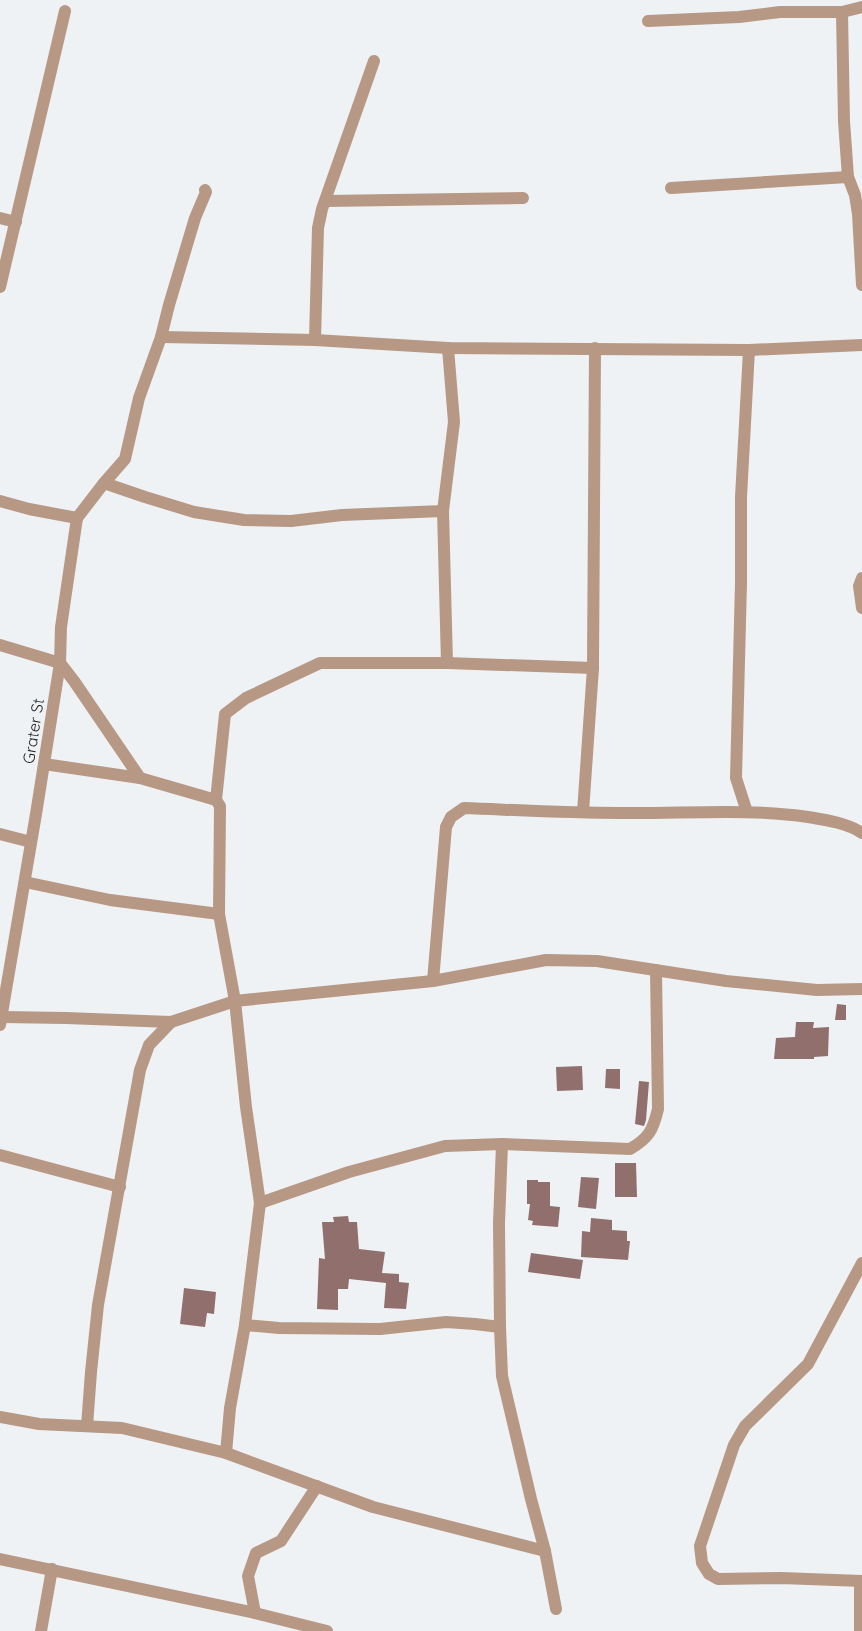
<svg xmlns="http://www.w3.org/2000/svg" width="862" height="1631" font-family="Quicksand,sans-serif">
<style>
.building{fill:#916f6c}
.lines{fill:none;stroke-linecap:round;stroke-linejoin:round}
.minor{stroke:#b79884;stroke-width:12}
.labels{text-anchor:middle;stroke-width:4;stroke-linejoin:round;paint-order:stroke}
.street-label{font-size:16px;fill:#222324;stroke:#eff2f5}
</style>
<rect width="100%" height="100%" fill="#eff2f5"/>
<!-- building -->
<g class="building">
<polygon points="837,1004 846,1005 846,1020 835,1020"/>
<polygon points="796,1022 814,1022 813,1028 829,1027 828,1056 814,1057 814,1059 774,1059 776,1038 795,1037"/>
<polygon points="582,1066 583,1090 557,1091 556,1067"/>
<polygon points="606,1069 620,1069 620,1089 605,1088"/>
<polygon points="639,1081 649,1082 646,1120 644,1126 635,1124"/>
<polygon points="615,1163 636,1163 637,1197 615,1197"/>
<polygon points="581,1177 599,1178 596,1209 578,1207"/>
<polygon points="527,1180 538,1180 538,1182 550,1182 550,1206 560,1207 558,1227 532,1225 533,1221 528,1220 530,1204 527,1204"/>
<polygon points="348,1216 349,1222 357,1222 359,1249 385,1252 382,1273 399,1274 399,1282 409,1283 406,1309 384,1308 386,1283 349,1279 348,1289 338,1289 338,1310 317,1309 319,1258 325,1259 322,1222 334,1222 333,1217"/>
<polygon points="591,1218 612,1220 612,1230 627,1231 627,1241 630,1241 628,1260 581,1257 582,1231 590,1232"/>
<polygon points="531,1253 583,1260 580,1279 528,1272"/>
<polygon points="184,1288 216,1292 214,1314 207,1313 205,1327 180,1324"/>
</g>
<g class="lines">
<!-- minor -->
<g class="minor">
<polyline points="842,12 844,121 848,177 855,195 858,214 862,285"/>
<polyline points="648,21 739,17 780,12 842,12 862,7"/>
<polyline points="671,188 848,177"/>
<polyline points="326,201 523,198"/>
<polyline points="0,218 16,222"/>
<polyline points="0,287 65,11"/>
<polyline points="161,337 315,340 448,348 749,350 862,345"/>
<polyline points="315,340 318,228 322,209 374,61"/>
<polyline points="104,483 125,459 139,398 161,337 169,305 195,218 206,192 205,190"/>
<polyline points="0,501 29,509 77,518 61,627 60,663 36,814 0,1025"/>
<polyline points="77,518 104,483 145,497 194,512 244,520 291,521 342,515 443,511"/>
<polyline points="862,578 859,586 862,608"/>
<polyline points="0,645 60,663 74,681 140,778 216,800 220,806 219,914 235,1001 246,1107 260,1203 245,1325 230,1408 226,1453"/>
<polyline points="447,663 443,511 454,422 448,348"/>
<polyline points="44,764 140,778"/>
<polyline points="216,800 225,714 246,698 320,663 447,663 593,668"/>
<polyline points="583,812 593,668 595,348"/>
<polyline points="747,812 736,778 741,583 741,497 749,350"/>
<polyline points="0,834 31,842"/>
<polyline points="25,882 110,900 219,914"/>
<path d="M 433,981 L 446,827 L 451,817 L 464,808 C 516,810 568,813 619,813 C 682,814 746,808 808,817 C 826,820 847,823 862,833"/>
<polyline points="2,1017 66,1018 171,1022 235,1001 433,981 546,960 597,961 726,981 817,990 862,989"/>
<polyline points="502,1144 499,1223 500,1327 502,1376 531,1499 545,1551 556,1609"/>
<polyline points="0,1155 120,1187"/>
<path d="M 260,1203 L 349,1172 L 445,1146 L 502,1144 L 630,1149 C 649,1138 653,1130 658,1109 L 656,970"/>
<polyline points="862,1263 808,1364 745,1426 734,1445 700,1546 702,1563 709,1574 718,1579 781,1578 862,1581"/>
<polyline points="245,1325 279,1328 380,1329 446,1322 475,1324 500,1327"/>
<polyline points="0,1417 39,1424 122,1428 226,1453 373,1507 545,1551"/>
<polyline points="87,1426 91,1372 98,1305 140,1070 149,1045 171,1022"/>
<polyline points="0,1559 255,1613 327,1631"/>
<polyline points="860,1581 860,1631"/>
<polyline points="255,1613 248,1576 256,1553 281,1541 317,1486"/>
<polyline points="41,1631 52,1569"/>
</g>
</g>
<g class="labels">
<!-- street labels -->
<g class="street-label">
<text transform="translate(33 731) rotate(-81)" y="6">Grater St</text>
</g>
</g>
</svg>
